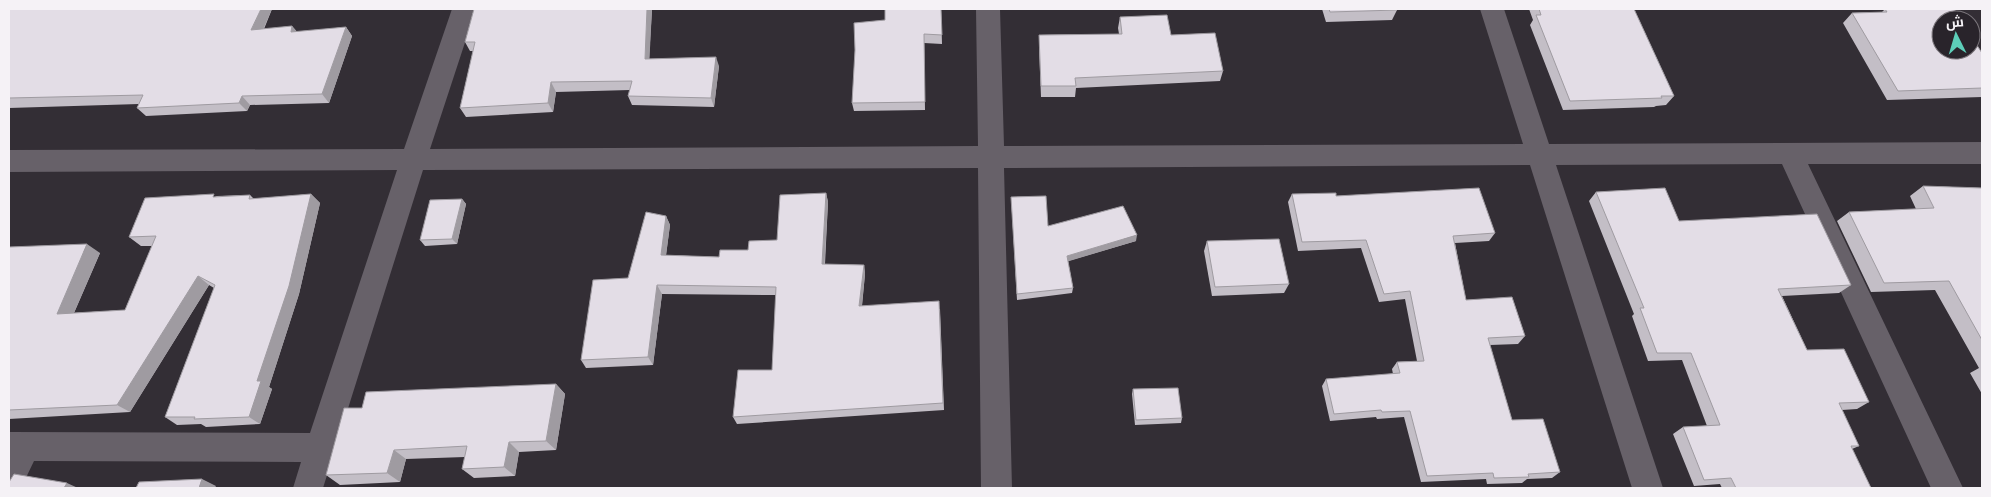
<svg xmlns="http://www.w3.org/2000/svg" width="1991" height="497" font-family="'PT Sans',Cairo,sans-serif">
<style>
.lines{fill:none;stroke-linecap:round;stroke-linejoin:round}
.minor{fill:#676169;fill-rule:evenodd}
.wall{fill:#c3bec6}
.shaded-wall{fill:#9f9ba1}
.building{fill:#e3dde6;stroke:#9f9ba1}
</style>
<rect width="100%" height="100%" fill="#332e35"/>
<g class="lines">
<!-- minor -->
<polygon class="minor" points="452,9 476,9 430,149 978,146 976,9 1000,9 1004,146 1523,144 1480,9 1504,9 1549,144 1982,142 1982,164 1808,164 1963,488 1931,488 1782,164 1556,165 1663,488 1632,488 1530,165 1004,168 1012,488 981,488 978,168 423,170 323,488 293,488 301,462 34,461 21,488 9,488 9,432 310,433 397,170 9,172 9,150 404,149"/>
</g>
<!-- wall -->
<g class="wall">
<polygon points="9,9 272,9 264,29 292,26 297,32 346,27 352,36 329,103 250,105 247,111 146,116 137,108 139,104 9,108"/>
<polygon points="474,9 652,9 649,59 719,66 714,107 632,105 628,96 630,90 556,92 553,112 466,117 460,108 473,51 470,51 465,42"/>
<polygon points="941,9 942,44 924,43 925,110 854,111 852,103"/>
<polygon points="1322,9 1397,9 1397,10 1392,20 1326,22"/>
<polygon points="1529,9 1634,9 1674,96 1666,105 1656,106 1654,107 1563,110 1530,25 1533,20"/>
<polygon points="1885,9 1982,53 1982,97 1887,100 1843,23 1852,13 1882,12"/>
<polygon points="1120,17 1171,35 1223,71 1220,81 1076,88 1075,97 1041,97 1039,46 1039,35 1119,34 1118,28"/>
<polygon points="1923,186 1982,188 1982,394 1970,373 1979,368 1935,290 1871,292 1837,221 1849,212 1916,209 1910,196"/>
<polygon points="1596,192 1679,221 1851,285 1839,293 1782,296 1807,350 1869,402 1857,409 1842,410 1859,446 1852,449 1871,488 1722,488 1720,484 1694,486 1673,434 1683,427 1707,426 1682,360 1648,361 1632,316 1634,314 1589,201"/>
<polygon points="826,193 828,202 825,264 864,265 865,274 862,306 940,309 944,410 737,424 733,417 772,370 776,295 662,294 653,365 586,368 581,360 666,216 670,225 666,255 719,257 748,250 777,240"/>
<polygon points="311,194 320,203 299,294 269,387 272,389 260,424 206,427 201,424 177,425 165,417 214,288 209,285 130,412 9,419 9,247 100,253 74,313 125,310 152,246 141,246 129,237 217,196 250,195 254,199"/>
<polygon points="1292,194 1336,196 1495,233 1489,241 1455,243 1466,300 1525,336 1518,344 1490,345 1512,420 1560,472 1552,478 1527,479 1522,483 1487,484 1486,479 1421,482 1404,417 1377,419 1376,417 1330,421 1322,386 1326,379 1393,374 1392,369 1397,362 1417,361 1405,299 1379,302 1361,248 1298,251 1288,202"/>
<polygon points="1011,197 1048,226 1136,241 1068,261 1073,288 1072,293 1017,300"/>
<polygon points="462,199 466,204 457,244 425,246 420,240"/>
<polygon points="1207,241 1289,284 1284,293 1212,296 1204,251"/>
<polygon points="556,384 565,394 556,450 519,452 515,476 474,478 462,469 465,457 406,459 400,482 340,485 326,475 362,408"/>
<polygon points="1133,389 1182,418 1181,423 1135,425 1132,394"/>
</g>
<!-- shaded-wall -->
<g class="shaded-wall">
<polygon points="261,9 272,9 259,39 251,30"/>
<polygon points="647,9 652,9 649,68 645,59"/>
<polygon points="292,26 300,35 291,32"/>
<polygon points="346,27 352,36 329,103 322,94"/>
<polygon points="716,57 719,66 714,107 711,98"/>
<polygon points="551,82 556,92 553,112 548,103"/>
<polygon points="242,96 250,105 247,111 239,103"/>
<polygon points="826,193 828,202 824,273 822,264"/>
<polygon points="311,194 320,203 299,294 269,387 272,389 260,424 249,417 257,381"/>
<polygon points="462,199 466,204 457,244 452,239"/>
<polygon points="666,216 670,225 665,263 661,255"/>
<polygon points="1137,235 1136,241 1066,262 1067,256"/>
<polygon points="87,244 100,253 70,322 57,314"/>
<polygon points="864,265 865,274 861,314 859,306"/>
<polygon points="198,276 209,285 130,412 117,405"/>
<polygon points="657,285 662,294 653,365 648,357"/>
<polygon points="556,384 565,394 556,450 546,441"/>
<polygon points="509,442 519,452 515,476 504,467"/>
<polygon points="394,450 406,459 400,482 387,473"/>
<polygon points="202,479 216,486 215,488 199,488"/>
<polygon points="67,483 78,488 64,488"/>
</g>
<!-- building -->
<g class="building">
<polygon points="9,9 261,9 251,30 292,26 291,32 346,27 322,94 242,96 239,103 137,108 143,95 9,98"/>
<polygon points="474,9 647,9 645,59 716,57 711,98 628,96 632,81 551,82 548,103 460,108 475,42 465,42"/>
<polygon points="885,9 941,9 942,35 924,34 925,102 852,103 855,50 854,23 885,20"/>
<polygon points="1329,9 1397,9 1397,10 1330,12"/>
<polygon points="1539,9 1634,9 1674,96 1661,96 1662,98 1570,101 1536,15 1541,15"/>
<polygon points="1885,9 1954,9 1961,20 1941,20 1941,50 1971,50 1971,36 1982,53 1982,88 1898,91 1852,13 1887,12"/>
<polygon points="1167,15 1171,35 1215,33 1223,71 1075,78 1076,86 1041,86 1039,35 1122,34 1120,17"/>
<polygon points="1923,186 1982,188 1982,340 1949,281 1884,283 1849,212 1934,208"/>
<polygon points="1479,188 1495,233 1453,236 1466,300 1512,297 1525,336 1488,338 1512,420 1543,419 1560,472 1528,474 1529,477 1494,478 1493,473 1427,476 1410,411 1382,412 1381,410 1334,414 1326,379 1400,373 1397,362 1424,361 1410,291 1384,294 1366,240 1302,242 1292,194 1336,193 1336,196"/>
<polygon points="1665,188 1679,221 1817,214 1851,285 1778,289 1807,350 1844,349 1869,402 1839,403 1859,446 1851,446 1871,488 1736,488 1731,478 1704,480 1683,427 1720,425 1691,353 1657,353 1640,308 1644,308 1596,192"/>
<polygon points="826,193 822,264 864,265 859,306 939,301 943,403 733,417 738,370 772,370 776,287 657,285 648,357 581,360 593,280 628,278 646,212 666,216 661,255 719,257 720,250 748,250 749,241 777,240 780,195"/>
<polygon points="214,194 213,197 250,195 249,199 311,194 289,286 257,381 261,381 249,417 194,419 195,417 165,417 215,285 198,276 117,405 9,410 9,247 87,244 57,314 125,310 156,236 129,237 145,198"/>
<polygon points="1046,196 1048,226 1123,206 1137,235 1067,256 1073,288 1017,294 1011,197"/>
<polygon points="462,199 452,239 420,240 430,200"/>
<polygon points="1279,239 1289,284 1215,287 1207,241"/>
<polygon points="556,384 546,441 509,442 504,467 462,469 467,446 394,450 387,473 326,475 344,408 362,408 366,392"/>
<polygon points="1178,388 1182,418 1136,420 1133,389"/>
<polygon points="14,474 67,483 64,488 9,488 9,482"/>
<polygon points="202,479 199,488 136,488 139,482"/>
</g>
<!-- border -->
<rect width="1991" height="497" fill="none" stroke="#f5f2f6" stroke-width="20"/>
<!-- north arrow -->
<g transform="translate(1956 35) rotate(355)"><circle r="24" fill="#29242b" stroke="#7b767c"/>
<path d="M0-4L9 19L0 12L-9 19Z" fill="#5dceb9"/>
<text y="-8" font-size="14" font-weight="bold" text-anchor="middle" fill="#f5f2f6">ش</text>
</g>
</svg>
